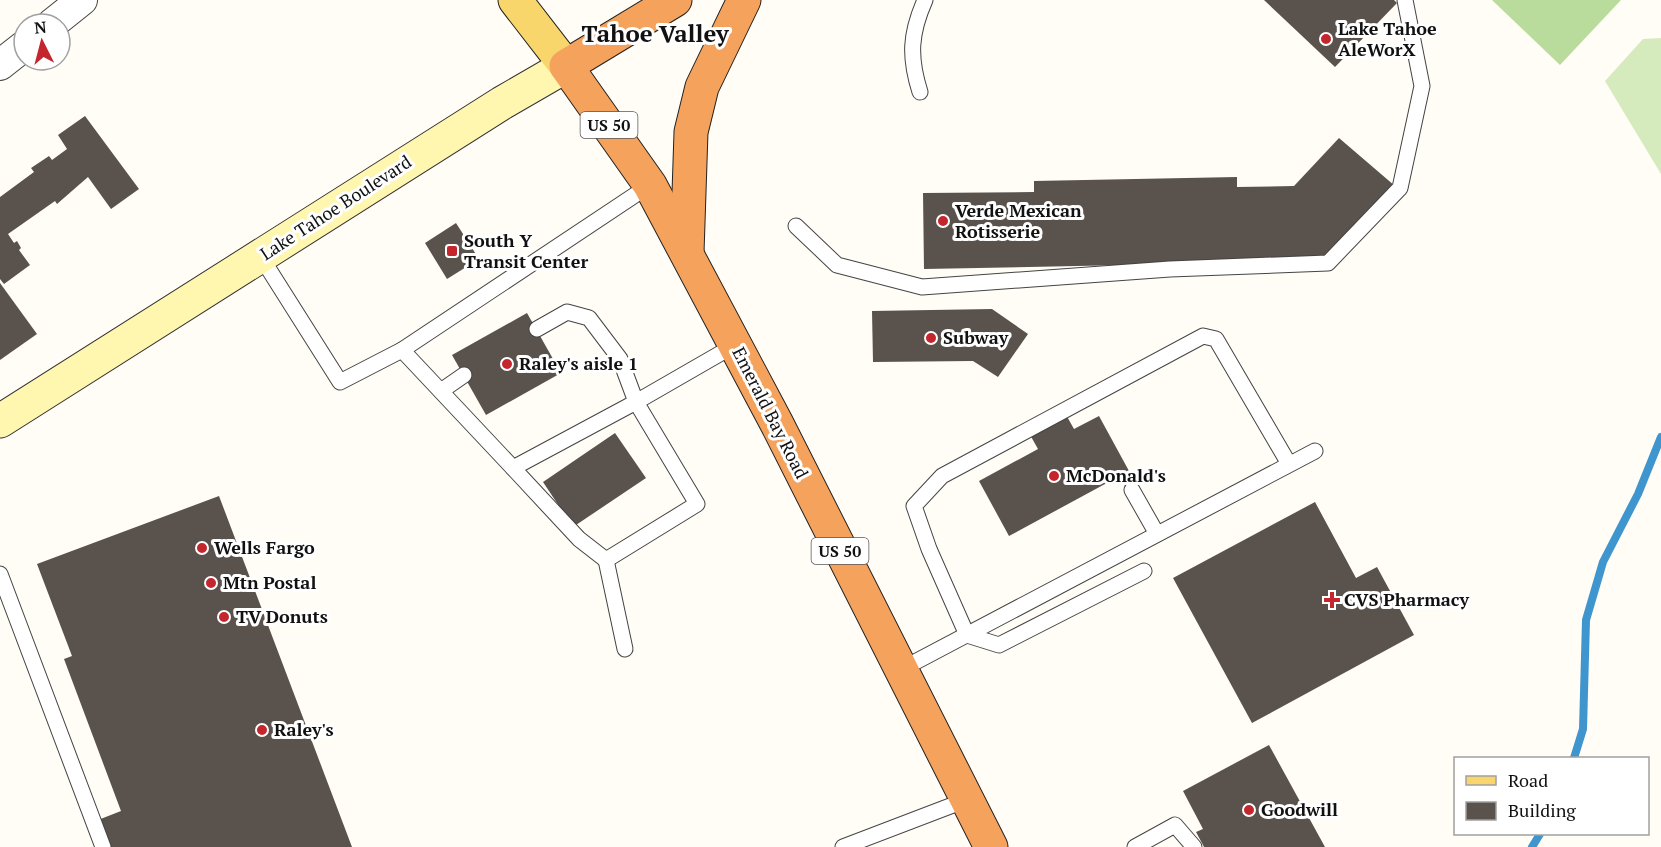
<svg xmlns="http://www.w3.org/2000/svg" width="1661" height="847" font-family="'PT Serif',serif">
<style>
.green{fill:#d5ebbd}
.forest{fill:#b9dc9c}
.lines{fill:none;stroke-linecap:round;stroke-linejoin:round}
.stream{stroke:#3f96cf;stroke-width:8}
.building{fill:#5a524d}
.lane-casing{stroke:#444;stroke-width:17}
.street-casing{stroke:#444;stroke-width:32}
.secondary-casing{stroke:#333;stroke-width:35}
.primary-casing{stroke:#222;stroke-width:35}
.highway-casing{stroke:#222;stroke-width:35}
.lane{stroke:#fff;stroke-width:15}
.street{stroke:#fff;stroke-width:30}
.secondary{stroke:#fff6b0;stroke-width:33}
.primary{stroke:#f9d66b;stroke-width:33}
.highway{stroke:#f5a25d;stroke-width:33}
.poi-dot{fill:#c4262e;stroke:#fff;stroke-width:2}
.labels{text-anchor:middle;stroke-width:6;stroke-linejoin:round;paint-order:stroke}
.shield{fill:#fff;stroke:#585858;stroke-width:1.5}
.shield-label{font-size:16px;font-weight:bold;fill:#111}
.poi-label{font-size:18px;font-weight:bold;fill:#111;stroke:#fff;text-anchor:start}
.street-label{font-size:18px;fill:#111;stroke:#fff}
.district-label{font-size:24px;font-weight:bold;fill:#111;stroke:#fff}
</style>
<rect width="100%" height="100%" fill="#fffdf5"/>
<!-- green -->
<polygon class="green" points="1661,38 1661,174 1605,81 1643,39"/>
<!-- forest -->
<polygon class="forest" points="1492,0 1621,0 1560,65"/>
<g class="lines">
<!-- stream -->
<g class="stream">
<polyline points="1574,758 1583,729 1586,620 1603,562 1638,494 1661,437"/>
<polyline points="1532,847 1540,834"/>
</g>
</g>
<!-- building -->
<g class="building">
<polygon points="1264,0 1394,0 1397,3 1335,67"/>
<polygon points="85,116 139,189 111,209 88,177 57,204 55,201 8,234 14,243 17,241 21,248 19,250 30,265 4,284 0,279 0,197 34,172 31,168 49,156 52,160 67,149 58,135"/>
<polygon points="1339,138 1395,186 1326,261 924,269 923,193 1034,192 1034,181 1237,177 1237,187 1294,186"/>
<polygon points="456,223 479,259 447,279 425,243"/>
<polygon points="0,283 37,334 0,360"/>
<polygon points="992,309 1028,334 998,377 973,361 873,362 872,311"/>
<polygon points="527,313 561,373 486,415 452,355"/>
<polygon points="1065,413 1074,429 1099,416 1129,471 1009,536 979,481 1038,449 1029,433"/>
<polygon points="615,433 646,478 573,527 543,482"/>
<polygon points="219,496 352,847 109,847 98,820 121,811 64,659 72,656 37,564"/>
<polygon points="1315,502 1356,578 1377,567 1414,635 1252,723 1173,578"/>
<polygon points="1269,745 1325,847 1204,847 1196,832 1203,829 1183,791"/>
</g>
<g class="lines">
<!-- lane casing -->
<g class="lane-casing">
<g id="lane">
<path d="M 920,92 C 909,57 910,34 925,0"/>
<polyline points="796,226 837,265 922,287 1170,269 1328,263 1400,188 1422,86 1405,0"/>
<polyline points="261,257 340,382 402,350 650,185"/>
<polyline points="537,329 567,312 589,318 620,359 636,402 697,504 606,560 579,539 513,468 636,402 735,345"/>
<polyline points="402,350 513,468"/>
<polyline points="441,391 464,375"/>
<polyline points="1132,490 1157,534"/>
<polyline points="606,560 625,649"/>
<polyline points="1144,571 999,645 967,635 929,549 914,506 942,476 1203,336 1216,339 1289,464"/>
<polyline points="0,574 103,847"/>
<polyline points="900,670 1315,451"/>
<polyline points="843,847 966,800"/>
<polyline points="1135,847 1175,825 1194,847"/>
</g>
</g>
<!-- street casing -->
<g class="street-casing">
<g id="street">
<polyline points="52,24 82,0"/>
<polyline points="0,65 24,46"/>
</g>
</g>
<!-- secondary casing -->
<g class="secondary-casing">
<polyline id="secondary" points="0,421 502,103 566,66"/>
</g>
<!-- primary casing -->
<g class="primary-casing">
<polyline id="primary" points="515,0 566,66"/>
</g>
<!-- highway casing -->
<g class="highway-casing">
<g id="highway">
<polyline points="675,0 566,66 650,185 777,424 991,847"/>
<polyline points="687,253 691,132 702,87 744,0"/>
</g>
</g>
<!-- lane -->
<use href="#lane" class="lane"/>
<!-- street -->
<use href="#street" class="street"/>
<!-- secondary -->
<use href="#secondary" class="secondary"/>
<!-- primary -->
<use href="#primary" class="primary"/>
<!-- highway -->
<use href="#highway" class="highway"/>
</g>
<!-- markers -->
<g class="poi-dot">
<circle cx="1326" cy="39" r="6"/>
<circle cx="943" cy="221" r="6"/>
<rect x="446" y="245" width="12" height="12" rx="3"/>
<circle cx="931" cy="338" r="6"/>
<circle cx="507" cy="364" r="6"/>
<circle cx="1054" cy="476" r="6"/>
<circle cx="202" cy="548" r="6"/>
<circle cx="211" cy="583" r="6"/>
<path d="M1329 591h6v6h6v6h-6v6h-6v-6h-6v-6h6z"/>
<circle cx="224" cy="617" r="6"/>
<circle cx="262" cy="730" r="6"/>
<circle cx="1249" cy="810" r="6"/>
</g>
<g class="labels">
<!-- shield labels -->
<g class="shield">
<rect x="580.5" y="112" width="57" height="26" rx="4.5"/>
<rect x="811.5" y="538" width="57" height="26" rx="4.5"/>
</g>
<g class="shield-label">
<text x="609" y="131">US 50</text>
<text x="840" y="557">US 50</text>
</g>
<!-- poi labels -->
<g class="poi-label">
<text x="1338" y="35">Lake Tahoe<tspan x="1338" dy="21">AleWorX</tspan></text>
<text x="955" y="217">Verde Mexican<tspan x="955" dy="21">Rotisserie</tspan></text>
<text x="464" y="247">South Y<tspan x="464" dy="21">Transit Center</tspan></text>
<text x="943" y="344">Subway</text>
<text x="519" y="370">Raley's aisle 1</text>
<text x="1066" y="482">McDonald's</text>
<text x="214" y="554">Wells Fargo</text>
<text x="223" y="589">Mtn Postal</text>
<text x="1344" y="606">CVS Pharmacy</text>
<text x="236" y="623">TV Donuts</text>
<text x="274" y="736">Raley's</text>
<text x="1261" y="816">Goodwill</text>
</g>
<!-- street labels -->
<g class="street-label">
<text transform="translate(336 208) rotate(-33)" y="6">Lake Tahoe Boulevard</text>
<text transform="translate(770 413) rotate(63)" y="6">Emerald Bay Road</text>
</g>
<!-- district labels -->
<g class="district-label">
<text x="655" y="42">Tahoe Valley</text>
</g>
</g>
<!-- legend -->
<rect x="1454" y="757" width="195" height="78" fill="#ffffff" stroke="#a0a0a0" stroke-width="1.5"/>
<rect x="1466" y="776" width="30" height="9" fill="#f9d66b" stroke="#a0a0a0" stroke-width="1.5"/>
<text x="1508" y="787" font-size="18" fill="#111111">Road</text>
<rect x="1466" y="802" width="30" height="18" fill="#5a524d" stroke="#a0a0a0" stroke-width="1.5"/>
<text x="1508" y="817" font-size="18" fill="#111111">Building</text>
<!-- north arrow -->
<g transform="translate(42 42) rotate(354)"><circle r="28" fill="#ffffff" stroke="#a0a0a0" stroke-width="1.5"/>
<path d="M0-4.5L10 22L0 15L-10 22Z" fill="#c4262e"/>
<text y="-9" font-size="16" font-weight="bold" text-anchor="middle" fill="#111111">N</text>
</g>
</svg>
